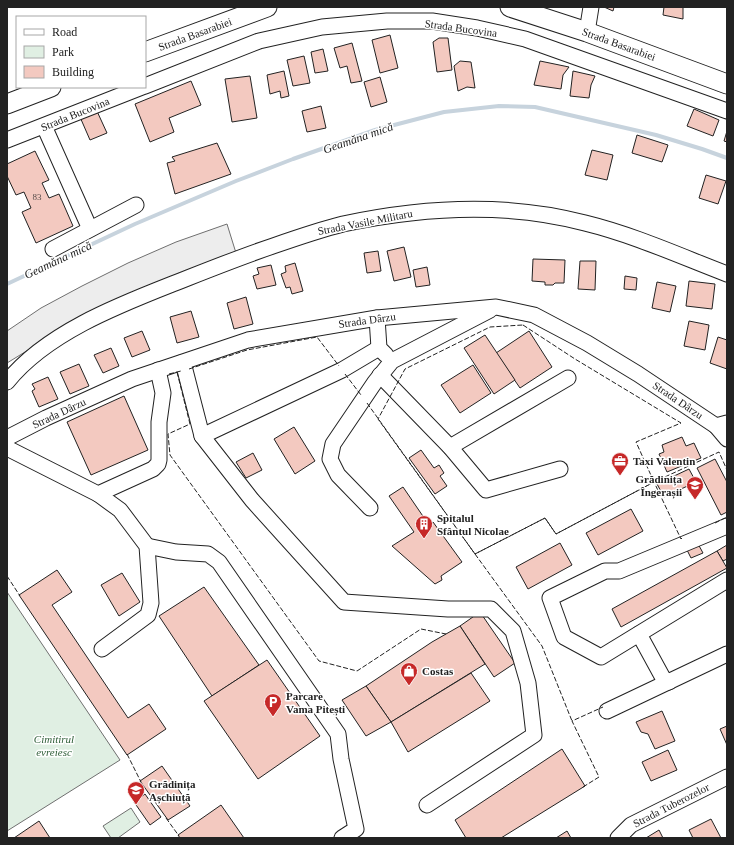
<svg xmlns="http://www.w3.org/2000/svg" width="734" height="845" font-family="'Times New Roman',serif">
<style>
.green{fill:#e0efe3;stroke:#6f6f6f}
.parking{fill:#ededed;stroke:#6f6f6f}
.lines{fill:none;stroke-linecap:round;stroke-linejoin:round}
.stream{stroke:#c7d3dd;stroke-width:4}
.building{fill:#f3c9c0;stroke:#222}
.minor-casing{stroke:#222;stroke-width:17}
.major-casing{stroke:#222;stroke-width:21}
.minor{stroke:#fff;stroke-width:15}
.major{stroke:#fff;stroke-width:19}
.fence{stroke:#222;stroke-width:1;stroke-dasharray:5 2;stroke-linecap:butt}
.labels{text-anchor:middle;stroke-width:3;stroke-linejoin:round;paint-order:stroke}
.number-label{font-size:9px;fill:#564c4a}
.street-label{font-size:11px;fill:#222;stroke:#fff}
.poi-label{font-size:11px;font-weight:bold;fill:#222;stroke:#fff;text-anchor:start}
.park-label{font-size:11px;font-style:italic;fill:#2f5e38;stroke:#fff}
.water-label{font-size:12px;font-style:italic;fill:#222;stroke:#fff}
</style>
<rect width="100%" height="100%" fill="#fff"/>
<!-- green -->
<g class="green">
<polygon points="7,592 120,760 7,831"/>
<polygon points="131,808 140,822 118,838 111,838 103,826"/>
</g>
<!-- parking -->
<polygon class="parking" points="227,224 236,253 56,333 7,363 7,331 41,308 82,286 128,263 176,242"/>
<g class="lines">
<!-- stream -->
<polyline class="stream" points="7,284 135,224 236,181 293,159 375,130 444,112 499,106 535,107 656,135 702,149 727,158"/>
</g>
<!-- building -->
<g class="building">
<polygon points="600,7 614,7 613,11 604,7"/>
<polygon points="664,7 683,7 683,19 663,15"/>
<polygon points="390,35 398,68 380,73 372,40"/>
<polygon points="439,38 448,38 452,70 437,72 433,42"/>
<polygon points="352,43 362,81 351,83 347,66 340,68 334,48"/>
<polygon points="323,49 328,71 315,73 311,52"/>
<polygon points="304,56 310,83 293,86 287,60"/>
<polygon points="460,61 471,62 475,88 467,87 458,91 454,66"/>
<polygon points="540,61 569,67 563,75 561,89 534,85"/>
<polygon points="284,71 289,96 281,98 280,91 270,94 267,75"/>
<polygon points="573,71 595,76 591,85 589,98 570,96"/>
<polygon points="250,76 257,118 232,122 225,79"/>
<polygon points="380,77 387,102 371,107 364,82"/>
<polygon points="191,81 201,105 169,118 174,132 150,142 135,104"/>
<polygon points="321,106 326,128 307,132 302,111"/>
<polygon points="96,109 107,133 90,140 80,117"/>
<polygon points="694,109 719,120 713,136 687,126"/>
<polygon points="727,131 727,142 724,141"/>
<polygon points="637,135 668,145 662,162 632,153"/>
<polygon points="217,143 231,174 175,194 167,163 175,161 172,157"/>
<polygon points="592,150 613,155 607,180 585,175"/>
<polygon points="35,151 49,180 42,183 49,198 59,194 73,226 36,243 22,212 31,208 24,192 16,195 7,176 7,164"/>
<polygon points="706,175 726,181 718,204 699,198"/>
<polygon points="404,247 411,277 394,281 387,251"/>
<polygon points="378,251 381,271 367,273 364,253"/>
<polygon points="533,259 565,260 564,283 555,283 553,285 545,285 545,282 532,281"/>
<polygon points="580,261 596,261 595,290 578,289"/>
<polygon points="295,263 303,291 292,294 290,287 286,288 281,274 286,272 285,266"/>
<polygon points="271,265 276,285 257,289 253,276 259,274 257,268"/>
<polygon points="427,267 430,285 416,287 413,270"/>
<polygon points="625,276 637,278 636,290 624,289"/>
<polygon points="689,281 715,284 712,309 686,306"/>
<polygon points="657,282 676,286 670,312 652,308"/>
<polygon points="246,297 253,324 234,329 227,303"/>
<polygon points="191,311 199,337 177,343 170,317"/>
<polygon points="689,321 709,325 705,350 684,346"/>
<polygon points="142,331 150,350 132,357 124,338"/>
<polygon points="529,331 552,367 520,388 496,353"/>
<polygon points="485,335 515,380 494,394 464,348"/>
<polygon points="718,337 727,340 727,369 710,363"/>
<polygon points="111,348 119,366 103,373 94,355"/>
<polygon points="79,364 89,386 70,394 60,372"/>
<polygon points="473,365 491,393 460,413 441,385"/>
<polygon points="48,377 58,399 39,407 32,391 35,389 32,384"/>
<polygon points="124,396 148,450 91,475 67,422"/>
<polygon points="294,427 315,461 295,474 274,439"/>
<polygon points="682,437 686,446 694,443 701,458 667,472 659,454 664,452 662,445"/>
<polygon points="421,450 434,468 439,465 444,473 440,476 447,486 435,494 409,458"/>
<polygon points="253,453 262,470 246,478 236,462"/>
<polygon points="715,459 727,482 727,512 721,515 697,468"/>
<polygon points="689,469 696,482 664,497 657,484"/>
<polygon points="403,487 429,525 433,522 462,562 441,576 442,580 435,584 392,546 414,532 389,496"/>
<polygon points="631,509 643,531 598,555 586,533"/>
<polygon points="697,542 703,553 691,558 686,548"/>
<polygon points="560,543 572,565 528,589 516,567"/>
<polygon points="727,545 727,559 723,561 717,551"/>
<polygon points="717,551 727,568 621,627 612,609"/>
<polygon points="57,570 72,592 52,605 128,718 149,704 166,729 127,755 19,595"/>
<polygon points="122,573 140,602 119,616 101,585"/>
<polygon points="204,587 259,665 212,696 159,616"/>
<polygon points="480,612 515,663 494,677 460,626"/>
<polygon points="460,626 485,664 391,722 366,686 432,642"/>
<polygon points="267,660 320,736 258,779 204,701"/>
<polygon points="471,673 490,701 408,752 391,722"/>
<polygon points="366,686 391,722 366,736 342,700"/>
<polygon points="662,711 675,741 655,749 648,734 641,732 636,722"/>
<polygon points="727,726 727,745 720,729"/>
<polygon points="562,749 585,786 501,838 466,838 455,820"/>
<polygon points="668,750 677,770 651,781 642,762"/>
<polygon points="162,766 190,806 168,820 140,781"/>
<polygon points="145,794 161,817 150,825 134,802"/>
<polygon points="221,805 244,838 180,838 178,835"/>
<polygon points="711,819 721,838 693,838 689,830"/>
<polygon points="39,821 50,838 14,838"/>
<polygon points="659,830 663,838 646,838"/>
<polygon points="567,831 571,838 556,838"/>
</g>
<g class="lines">
<!-- minor casing -->
<g class="minor-casing">
<g id="minor">
<polyline points="587,32 591,7"/>
<polyline points="145,86 259,41 322,27 387,21 432,21 477,28 525,39 727,111"/>
<polyline points="44,126 90,229"/>
<polyline points="7,140 142,87"/>
<polyline points="53,249 136,205"/>
<polyline points="377,318 379,348 386,355"/>
<polyline points="181,363 185,370 202,436 252,500 344,602 448,609 491,609 513,631 528,683 534,735 427,805"/>
<polyline points="380,375 450,447 486,490 560,469"/>
<path d="M 7,382 C 46,333 119,305 175,283 C 208,270 240,257 273,246 C 296,238 319,230 343,224 C 423,207 506,202 585,223 C 634,235 680,256 727,274"/>
<polyline points="716,426 727,439"/>
<polyline points="202,436 342,370 379,348"/>
<polyline points="7,438 46,418 132,379 248,340 377,318 496,307 534,315 587,343 638,374 716,426 727,423"/>
<polyline points="450,447 568,378"/>
<polyline points="7,448 98,494 153,469 158,464 159,460 159,422 163,393 158,370"/>
<polyline points="98,494 120,510 147,546 151,603 148,615 102,649"/>
<polyline points="370,508 338,475 330,459 333,444 375,382 392,361 490,310"/>
<polyline points="727,526 619,571 605,571 550,598 564,637 601,657 727,580"/>
<polyline points="147,546 176,552 208,554 219,562 338,734 341,759 356,829 342,838"/>
<polyline points="639,634 663,678 669,682"/>
<polyline points="607,711 727,654"/>
<polyline points="618,838 631,825 727,777"/>
</g>
</g>
<!-- major casing -->
<g class="major-casing">
<g id="major">
<polyline points="510,7 587,32 727,84"/>
<polyline points="145,52 267,7"/>
<polyline points="7,104 51,87"/>
</g>
</g>
<!-- minor -->
<use href="#minor" class="minor"/>
<!-- major -->
<use href="#major" class="major"/>
<!-- fence -->
<g class="fence">
<polygon points="523,325 575,359 681,423 636,442 654,482 556,534 545,518 475,554 378,419 405,369 490,327"/>
<polyline points="189,369 247,350 317,337 339,366"/>
<polyline points="177,372 190,424 168,434 170,455 319,661 357,671 421,629 446,634"/>
<polyline points="169,374 181,371"/>
<polyline points="345,374 361,395"/>
<polyline points="367,403 475,554 545,518 556,534 654,482 681,539 682,538"/>
<polyline points="654,484 654,482 719,452 727,470"/>
<polyline points="715,523 727,517"/>
<polyline points="475,554 542,646 572,721"/>
<polyline points="7,576 20,596"/>
<polyline points="127,754 141,782"/>
<polyline points="583,787 599,777 572,721 603,707"/>
<polyline points="166,818 179,836"/>
</g>
</g>
<!-- icons -->
<defs>
<g id="office-pin" transform="scale(0.9)"><path d="M0 17L-7.5 6A9.5 9.5 0 1 1 7.5 6Z" fill="#c62828" stroke="#fff"/><path d="M-6-3h4V-5.5h4V-3h4V5H-6ZM-1-4.5V-3h2v-1.5ZM-6 0V1H6V0Z" fill="#fff"/></g>
<g id="school-pin" transform="scale(0.9)"><path d="M0 17L-7.5 6A9.5 9.5 0 1 1 7.5 6Z" fill="#c62828" stroke="#fff"/><path d="M0-5L7-2L0 1L-7-2ZM-4 1L0 2.5L4 1V4Q0 6-4 4Z" fill="#fff"/></g>
<g id="building-pin" transform="scale(0.9)"><path d="M0 17L-7.5 6A9.5 9.5 0 1 1 7.5 6Z" fill="#c62828" stroke="#fff"/><path d="M-4-6H4V6H1V3H-1V6H-4ZM-2.5-4.3h1.7v1.8h-1.7ZM.8-4.3h1.7v1.8H.8ZM-2.5-1h1.7V.8h-1.7ZM.8-1h1.7V.8H.8Z" fill="#fff"/></g>
<g id="shop-pin" transform="scale(0.9)"><path d="M0 17L-7.5 6A9.5 9.5 0 1 1 7.5 6Z" fill="#c62828" stroke="#fff"/><path d="M-5-2.5h2.3a2.7 3.5 0 0 1 5.4 0H5L5.5 6h-11ZM-1.5-2.5h3a1.5 2.3 0 0 0-3 0Z" fill="#fff"/></g>
<g id="parking-pin" transform="scale(0.9)"><path d="M0 17L-7.5 6A9.5 9.5 0 1 1 7.5 6Z" fill="#c62828" stroke="#fff"/><path d="M-3.5-5.5H1a3.5 3.5 0 0 1 0 7H-1V5.5H-3.5ZM-1-3.4V-.6H.8a1.4 1.4 0 0 0 0-2.8Z" fill="#fff"/></g>
</defs>
<g fill-rule="evenodd">
<use href="#office-pin" x="620" y="461"/>
<use href="#school-pin" x="695" y="485"/>
<use href="#building-pin" x="424" y="524"/>
<use href="#shop-pin" x="409" y="671"/>
<use href="#parking-pin" x="273" y="702"/>
<use href="#school-pin" x="136" y="790"/>
</g>
<g class="labels">
<!-- number labels -->
<g class="number-label">
<text x="37" y="200">83</text>
</g>
<!-- street labels -->
<g class="street-label">
<text transform="translate(461 28) rotate(8)" y="4">Strada Bucovina</text>
<text transform="translate(195 34) rotate(-20)" y="4">Strada Basarabiei</text>
<text transform="translate(619 44) rotate(20)" y="4">Strada Basarabiei</text>
<text transform="translate(75 114) rotate(-22)" y="4">Strada Bucovina</text>
<text transform="translate(365 222) rotate(-11)" y="4">Strada Vasile Militaru</text>
<text transform="translate(367 320) rotate(-8)" y="4">Strada Dârzu</text>
<text transform="translate(678 400) rotate(34)" y="4">Strada Dârzu</text>
<text transform="translate(59 413) rotate(-25)" y="4">Strada Dârzu</text>
<text transform="translate(671 805) rotate(-27)" y="4">Strada Tuberozelor</text>
</g>
<!-- poi labels -->
<g class="poi-label">
<text x="633" y="465">Taxi Valentin</text>
<text x="682" y="483" text-anchor="end">Grădinița<tspan x="682" dy="13">Îngerașii</tspan></text>
<text x="437" y="522">Spitalul<tspan x="437" dy="13">Sfântul Nicolae</tspan></text>
<text x="422" y="675">Costas</text>
<text x="286" y="700">Parcare<tspan x="286" dy="13">Vama Pitești</tspan></text>
<text x="149" y="788">Grădinița<tspan x="149" dy="13">Așchiuță</tspan></text>
</g>
<!-- park labels -->
<g class="park-label">
<text x="54" y="743">Cimitirul<tspan x="54" dy="13">evreiesc</tspan></text>
</g>
<!-- water labels -->
<g class="water-label">
<text transform="translate(358 138) rotate(-19)" y="4">Geamăna mică</text>
<text transform="translate(58 260) rotate(-25)" y="4">Geamăna mică</text>
</g>
</g>
<!-- border -->
<rect width="734" height="845" fill="none" stroke="#222222" stroke-width="16"/>
<!-- legend -->
<rect x="16" y="16" width="130" height="72" fill="#ffffff" stroke="#a7a7a7"/>
<rect x="24" y="29" width="20" height="6" fill="#ffffff" stroke="#a7a7a7"/>
<text x="52" y="36" font-size="12" fill="#222222">Road</text>
<rect x="24" y="46" width="20" height="12" fill="#e0efe3" stroke="#a7a7a7"/>
<text x="52" y="56" font-size="12" fill="#222222">Park</text>
<rect x="24" y="66" width="20" height="12" fill="#f3c9c0" stroke="#a7a7a7"/>
<text x="52" y="76" font-size="12" fill="#222222">Building</text>
</svg>
